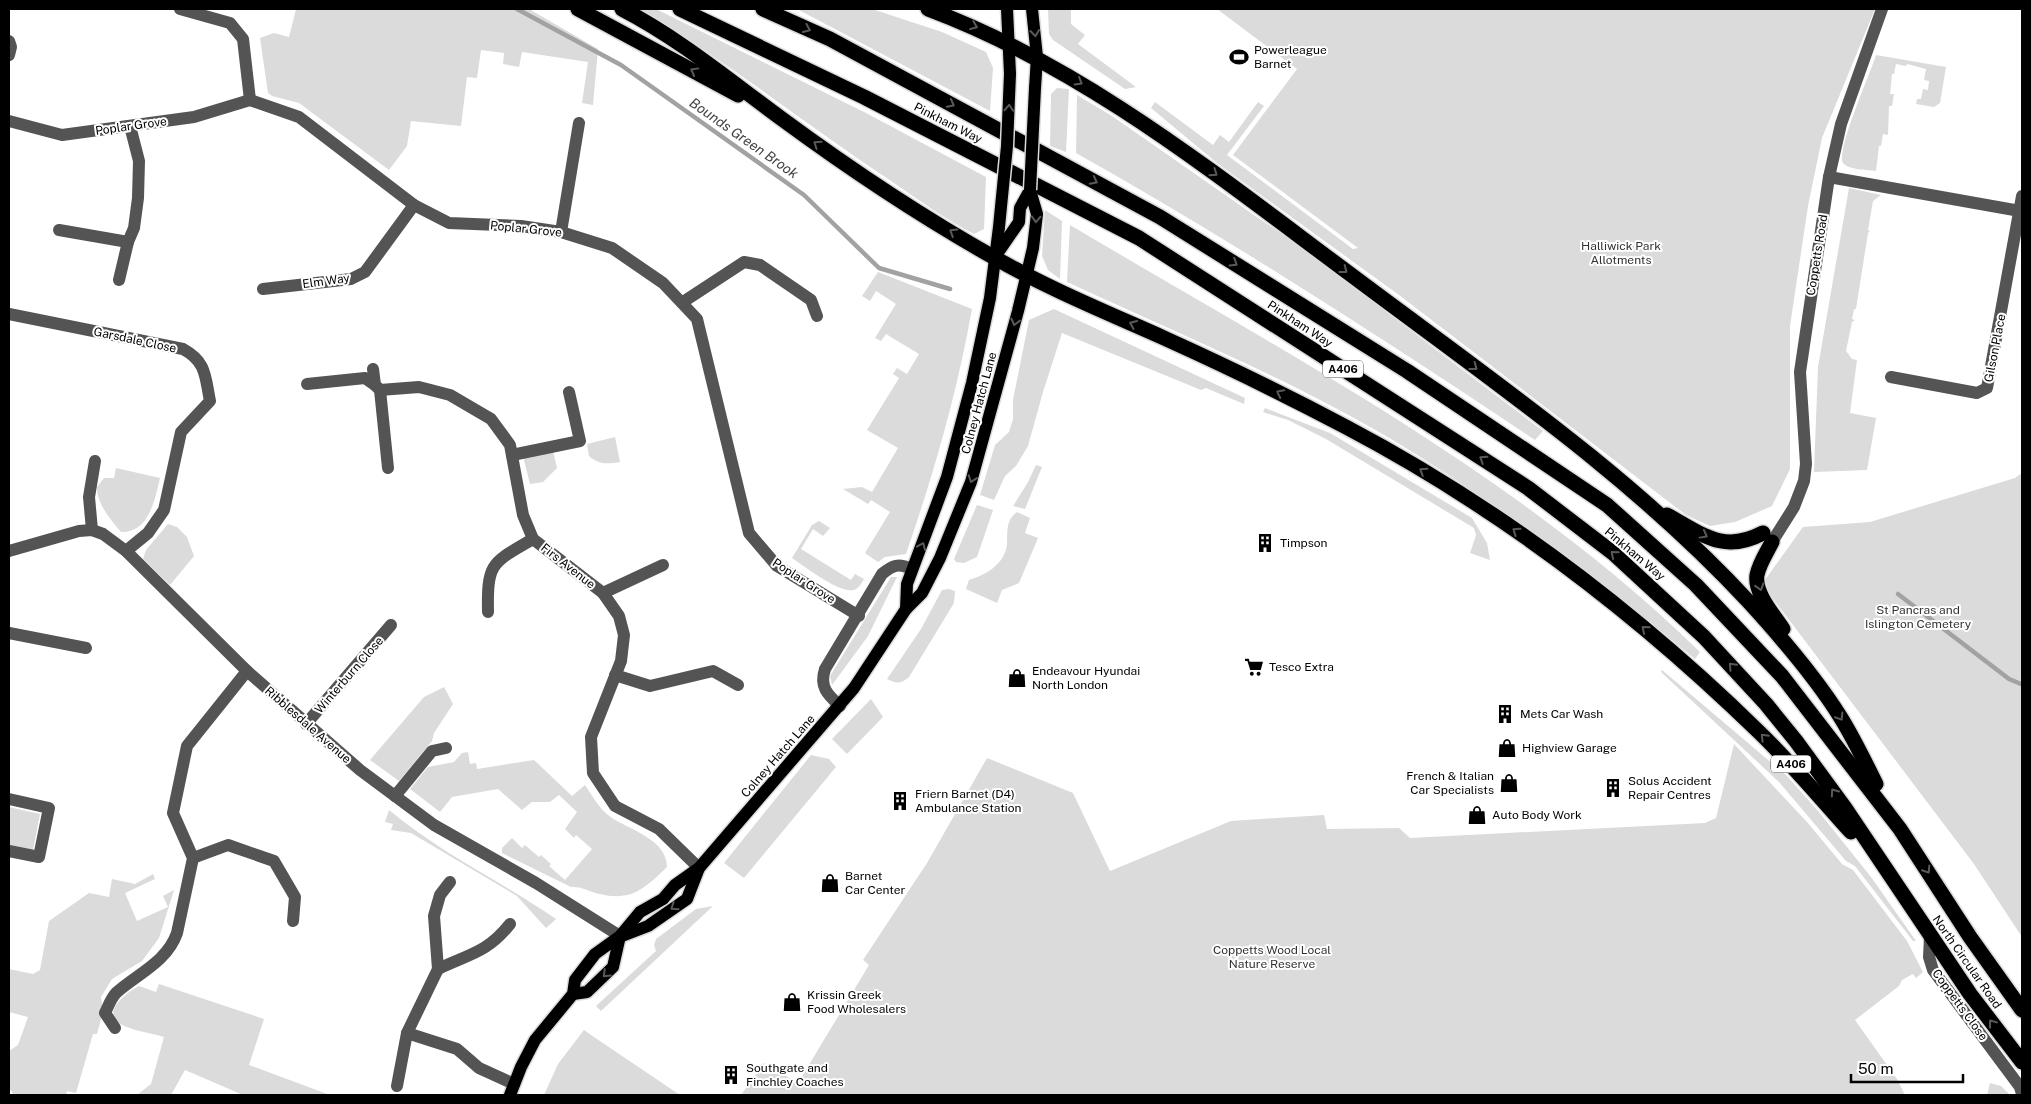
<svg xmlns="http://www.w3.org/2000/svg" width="2031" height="1104" font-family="'Public Sans',sans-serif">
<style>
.green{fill:#dbdbdb}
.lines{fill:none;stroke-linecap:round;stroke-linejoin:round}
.stream{stroke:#a2a2a2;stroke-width:4.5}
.major-casing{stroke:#dbdbdb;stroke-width:15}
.highway-casing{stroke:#dbdbdb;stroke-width:18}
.minor{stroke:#545454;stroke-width:12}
.major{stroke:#000;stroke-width:12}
.highway{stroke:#000;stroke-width:15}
.major-bridge-casing{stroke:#dbdbdb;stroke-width:15;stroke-linecap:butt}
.major-bridge{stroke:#000;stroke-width:12}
.oneway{stroke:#595959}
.labels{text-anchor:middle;stroke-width:4;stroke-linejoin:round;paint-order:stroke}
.shield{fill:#fff;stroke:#4c4c4c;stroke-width:1}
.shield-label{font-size:11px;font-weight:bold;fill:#000}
.poi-label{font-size:12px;fill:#000;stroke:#fff;text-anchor:start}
.street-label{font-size:12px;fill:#000;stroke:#fff}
.park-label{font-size:12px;fill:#323232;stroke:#fff}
.water-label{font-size:14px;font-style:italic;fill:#434343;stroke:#fff}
</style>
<rect width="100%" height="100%" fill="#fff"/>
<!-- green -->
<g class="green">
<polygon points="296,9 529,9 598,49 593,105 582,103 588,62 522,52 519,67 503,64 504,53 481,50 477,78 467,77 461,126 411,121 407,146 389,170 299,103 272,96 268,93 260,38 274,33 289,37"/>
<path d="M 640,9 L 656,9 L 866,113 L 986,177 L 984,229 L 974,234 C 945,219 920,201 894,183 C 808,126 728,62 640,9 Z"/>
<polygon points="797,9 872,9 942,32 986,52 993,68 990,111"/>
<polygon points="1048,9 1071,9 1071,24 1085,35 1078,44 1136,87 1125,89 1053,40 1049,34"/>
<polygon points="1217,9 1875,9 1822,138 1808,206 1790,326 1790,469 1772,506 1735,522 1710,526 1686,515 1399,295 1217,163 1151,108 1155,102 1213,145 1220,135 1229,142 1258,102 1264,106 1227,155 1353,249 1358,248 1233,155 1297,69"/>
<path d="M 1876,55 L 1946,67 L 1940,103 L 1934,107 L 1916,104 L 1917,99 L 1921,99 L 1923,89 L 1928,90 L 1929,81 L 1924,80 L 1926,69 L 1907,64 L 1906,66 L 1896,64 L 1894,74 L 1892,74 L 1890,94 L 1894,94 L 1892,106 L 1889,106 L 1888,135 L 1883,134 L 1881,146 L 1879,146 L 1876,171 C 1868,170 1848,170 1843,163 C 1836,150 1871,72 1876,55 Z"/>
<polygon points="1057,88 1069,89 1066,152 1050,146 1051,94"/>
<path d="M 1077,95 L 1112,116 L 1303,249 L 1543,431 L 1535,440 C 1385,340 1233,241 1076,153 Z"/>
<polygon points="1849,188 1881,195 1873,201 1868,230 1870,231 1868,233 1856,309 1854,309 1852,319 1855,320 1852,322 1846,351 1852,359 1857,360 1850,413 1876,418 1867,470 1814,472 1818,367"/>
<polygon points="1045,210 1062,221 1060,279 1048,270 1042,256"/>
<path d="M 1070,225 C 1287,354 1518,474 1700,652 L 1695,659 C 1600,580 1502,506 1396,442 C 1292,380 1177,333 1067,282 Z"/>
<path d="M 878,272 L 972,309 C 957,393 934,473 906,554 L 885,557 L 878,562 L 865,553 L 890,512 L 871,500 L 868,504 L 843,489 L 862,487 L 872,492 L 898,448 L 867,430 L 899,378 L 893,374 L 897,368 L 907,374 L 919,354 L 886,334 L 881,341 L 875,338 L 896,304 L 876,291 L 870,301 L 862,296 Z"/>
<polygon points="1054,309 1245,398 1244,404 1206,388 1201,390 1062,333 1043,392 1028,446 1016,466 1005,476 994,500 980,495 995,445 1009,432 1013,419 1013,400 1029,320"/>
<polygon points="1265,408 1330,433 1472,518 1487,543 1490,560 1470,553 1476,535 1474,528 1326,439 1288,420 1263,412"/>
<path d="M 615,437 L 620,462 C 608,464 599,465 589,456 L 587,444 Z"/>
<polygon points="553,451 557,468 543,482 530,484 523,456"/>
<polygon points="1036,465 1042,467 1025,509 1013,506 1028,482"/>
<path d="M 116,468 L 160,478 C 155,499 149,533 121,532 C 110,519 97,504 97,487 L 104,478 L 114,478 Z"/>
<polygon points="2022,473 2022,937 1974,864 1762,584 1803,527 1870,522 2015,478"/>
<polygon points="977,505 993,510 977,557 964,563 956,562 954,559"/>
<path d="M 1017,512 L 1030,518 L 1025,533 L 1038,538 L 1019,583 L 1002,590 L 997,603 L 966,589 L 969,580 C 986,575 1005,564 1007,544 C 1008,532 1005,521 1017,512 Z"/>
<path d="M 819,521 L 830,528 L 823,536 L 813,529 L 801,549 L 851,580 L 855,574 L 864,579 C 861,584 859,588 854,590 C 840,594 804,566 792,558 L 812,525 Z"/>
<polygon points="168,524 177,527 187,537 194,556 170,585 143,559 146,550"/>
<polygon points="891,577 897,577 868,636 832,685 830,676"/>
<path d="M 949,589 L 955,591 L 954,603 L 909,677 C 901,684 897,684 887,679 L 921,629 L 942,590 Z"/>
<polygon points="1662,670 1787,776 1819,812 1871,877 1916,941 1913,941 1855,866 1846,861 1779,782 1661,672"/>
<polygon points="444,687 453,704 434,733 432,741 399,781 370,760 424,697"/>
<polygon points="871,699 883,717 847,754 832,739"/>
<polygon points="1734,744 1807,822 1842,864 1853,870 1907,941 1923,972 1916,978 1913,974 1902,980 1899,986 1855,1020 1897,1079 1905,1095 741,1095 764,1063 798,1083 869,965 863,960 927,863 987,758 1073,793 1110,871 1231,821 1324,815 1327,829 1399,828 1410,838 1705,823 1716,818"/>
<path d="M 468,752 L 470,764 L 476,763 L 477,769 L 534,760 L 572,796 L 585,785 C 593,797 600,810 612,818 C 631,830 667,840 667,867 C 646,887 632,902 600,894 C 589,892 582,886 571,887 L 502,853 L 502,848 L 512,838 L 522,848 L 525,845 L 539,857 L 541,855 L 551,864 L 549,866 L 565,880 L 592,849 L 576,835 L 574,838 L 565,829 L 577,812 L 559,795 L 550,802 L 532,802 L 522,810 L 498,789 L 452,797 L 440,812 L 410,789 L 428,767 L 454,762 L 462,753 Z"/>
<polygon points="811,755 829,759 836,767 744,878 724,863"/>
<polygon points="9,807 40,814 33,850 9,845"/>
<path d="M 389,810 C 440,853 501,881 556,919 L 546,928 L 517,896 L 411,833 L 391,830 L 393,824 L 385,822 Z"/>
<polygon points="153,874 155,879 125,893 137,921 168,907 163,896 174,890 159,938 142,961 112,979 101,997 103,1012 97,1034 93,1034 76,1093 67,1091 66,1095 14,1095 9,1088 9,1051 18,1045 28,1017 9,1012 9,969 33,974 40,970 49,921 89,893 109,897 112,879 135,884"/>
<polygon points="713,906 601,1011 596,1006 656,951 654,945 656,939 696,909"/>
<path d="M 159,984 L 264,1019 L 249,1065 L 330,1095 L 243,1095 L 185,1070 L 171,1095 L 137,1095 L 151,1084 L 164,1037 C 151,1033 134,1031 122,1025 C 99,1013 127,992 139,986 L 156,992 Z"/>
<polygon points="584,1030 591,1035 680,1095 544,1095 558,1064"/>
<polygon points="1990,1083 2001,1086 2010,1095 1987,1095"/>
</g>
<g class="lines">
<!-- stream -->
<g class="stream">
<polyline points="517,9 621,65 804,195 879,268 950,289"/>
<polyline points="1898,594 2009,679 2021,684"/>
</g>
<!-- major casing -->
<g class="major-casing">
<g id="major">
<polyline points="1007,9 1010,74"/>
<polyline points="1032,9 1037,57 1035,88"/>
<polyline points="997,254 1019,222 1020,208 1030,190"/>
<polyline points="906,609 907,584 947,477 972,383 990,298 999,227"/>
<polyline points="622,936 648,926 687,899 699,868"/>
<polyline points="573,994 587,992 613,967 620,936"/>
<polyline points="510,1095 521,1067 535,1040 573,994 575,980 595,954 620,936 640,912 663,899 675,885 699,868 854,688 906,609 922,593 940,558 971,482 1018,311 1033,248 1037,214 1030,190"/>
</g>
</g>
<!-- highway casing -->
<g class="highway-casing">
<g id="highway">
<polyline points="578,9 738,95"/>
<path d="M 622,9 C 680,39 730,81 782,119 C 850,169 922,217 995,258 C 1049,289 1108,313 1164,338 C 1226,366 1286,395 1346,427 C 1498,507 1637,613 1760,733 C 1792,764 1821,799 1851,832"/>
<polyline points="680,9 864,97 1139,238 1528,488 1613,553 1704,637 1766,704 1796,741 1845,808 1970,994 2022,1062"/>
<polyline points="763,9 830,39 1160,217 1407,371 1607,505 1696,585 1782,676 1900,829 1970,937 2022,1010"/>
<path d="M 928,9 C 1086,68 1219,177 1354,277 C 1490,379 1632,476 1748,601 C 1781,637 1815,676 1841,718 C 1854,739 1865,762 1876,784"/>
<path d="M 1667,515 C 1702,534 1723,554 1763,533"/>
<path d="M 1772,542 C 1767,552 1759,564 1757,575 C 1754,593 1774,615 1783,629"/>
</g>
</g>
<!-- minor -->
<g class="minor">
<polyline points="180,9 230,23 243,39 250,100"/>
<polyline points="9,41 11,47 9,55"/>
<polyline points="9,121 62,135 194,117 250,100 299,117 414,205 449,223 521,226 561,232 612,248 663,283 697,319 749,533 777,566 859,616"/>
<polyline points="1829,177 2020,211"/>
<polyline points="59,230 128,242"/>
<polyline points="561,232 579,123"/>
<polyline points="119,280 128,242 134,228 138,198 139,161 130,126"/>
<polyline points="263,289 351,279 365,272 414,205"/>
<polyline points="683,302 744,262 760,265 811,300 817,316"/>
<path d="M 9,314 L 183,349 C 207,362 205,377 210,401 L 181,432 L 164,510 L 148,533 L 126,551"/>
<polyline points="373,369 375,385 380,390 419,387 450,395 491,419 510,445 523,515 533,539 603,593 619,616 624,635 621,661 591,737 593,773 615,806 659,829 699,868"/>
<polyline points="1891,377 1977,393 1987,388 2022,196"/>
<polyline points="307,384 365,378 375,385"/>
<polyline points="380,390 388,468"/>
<polyline points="512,455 580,441 569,392"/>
<polyline points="92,530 89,497 95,461"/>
<polyline points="1772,542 1794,507 1804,481 1806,464 1800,372 1829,177 1841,124 1882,9"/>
<polyline points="9,551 79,531 92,530 103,534 126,551 247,671 360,770 434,825 536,883 620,936"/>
<polyline points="603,593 663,565"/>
<path d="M 488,612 C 487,562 492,563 533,539"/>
<polyline points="9,633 86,648"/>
<polyline points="615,675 650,686 713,671 738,685"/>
<path d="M 840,706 C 828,695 819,687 825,669 L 882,574 C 893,565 898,563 912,569"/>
<polyline points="306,724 391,625"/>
<polyline points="395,796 432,751 446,748"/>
<polyline points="9,799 49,808 39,857 9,851"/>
<polyline points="193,858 228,845 274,861 295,897 293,921"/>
<polyline points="1930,937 1929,957 1933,970 2020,1087 2022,1094"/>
<path d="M 438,969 C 469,954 487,953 510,924"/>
<path d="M 115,1028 L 105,1013 C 108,1007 111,998 116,993 C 137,974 167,962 177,933 L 193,858 L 173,813 L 187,746 L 247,671"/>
<polyline points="407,1033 457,1049 479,1068 514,1084"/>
<polyline points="397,1086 407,1033 438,969 434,916 440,895 450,882"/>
</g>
<!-- major -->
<use href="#major" class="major"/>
<!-- highway -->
<use href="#highway" class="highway"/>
<!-- major-bridge casing -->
<g class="major-bridge-casing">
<g id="major-bridge">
<polyline points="1030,190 1035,88"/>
<polyline points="999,227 1007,146 1010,74"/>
</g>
</g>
<!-- major-bridge -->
<use href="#major-bridge" class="major-bridge"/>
</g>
<!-- one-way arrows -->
<defs><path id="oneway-chevron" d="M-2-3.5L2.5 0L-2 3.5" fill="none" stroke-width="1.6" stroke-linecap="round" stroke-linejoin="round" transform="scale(1.25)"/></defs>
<g class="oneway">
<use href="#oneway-chevron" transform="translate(974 26) rotate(22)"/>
<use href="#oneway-chevron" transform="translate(807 29) rotate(24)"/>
<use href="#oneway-chevron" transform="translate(1035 33) rotate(84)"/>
<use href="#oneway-chevron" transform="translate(694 71) rotate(-151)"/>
<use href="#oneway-chevron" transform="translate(1079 82) rotate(30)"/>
<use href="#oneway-chevron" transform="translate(951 104) rotate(28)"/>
<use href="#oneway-chevron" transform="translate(1009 108) rotate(-87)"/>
<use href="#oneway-chevron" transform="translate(817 144) rotate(-145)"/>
<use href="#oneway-chevron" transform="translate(1214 173) rotate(35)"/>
<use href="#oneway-chevron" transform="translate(1094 181) rotate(28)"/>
<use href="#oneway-chevron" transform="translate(1036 219) rotate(93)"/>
<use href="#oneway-chevron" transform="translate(953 232) rotate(-148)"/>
<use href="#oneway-chevron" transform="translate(1234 263) rotate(32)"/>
<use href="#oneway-chevron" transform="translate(1344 270) rotate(37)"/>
<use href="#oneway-chevron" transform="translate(1015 322) rotate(104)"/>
<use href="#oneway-chevron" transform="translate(1133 324) rotate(-156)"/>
<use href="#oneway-chevron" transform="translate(1474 367) rotate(37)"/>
<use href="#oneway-chevron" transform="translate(1280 393) rotate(-153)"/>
<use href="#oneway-chevron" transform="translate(1483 459) rotate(-147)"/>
<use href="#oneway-chevron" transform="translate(1423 471) rotate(-147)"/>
<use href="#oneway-chevron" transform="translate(972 479) rotate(109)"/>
<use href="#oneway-chevron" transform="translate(1516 531) rotate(-145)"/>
<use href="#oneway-chevron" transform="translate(1704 535) rotate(29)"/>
<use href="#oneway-chevron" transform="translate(922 546) rotate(-67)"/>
<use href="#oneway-chevron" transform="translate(1614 554) rotate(-140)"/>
<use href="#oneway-chevron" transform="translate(1760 587) rotate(73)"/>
<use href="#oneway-chevron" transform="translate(1645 629) rotate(-140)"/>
<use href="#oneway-chevron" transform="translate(1732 666) rotate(-133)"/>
<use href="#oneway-chevron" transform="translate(1840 717) rotate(58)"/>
<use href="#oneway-chevron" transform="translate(1764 737) rotate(-135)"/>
<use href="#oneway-chevron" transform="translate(1834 792) rotate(-125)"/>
<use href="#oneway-chevron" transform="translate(1927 870) rotate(57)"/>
<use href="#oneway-chevron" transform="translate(674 907) rotate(146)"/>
<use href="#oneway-chevron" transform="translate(606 974) rotate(136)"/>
<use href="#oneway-chevron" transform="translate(1992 1023) rotate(-127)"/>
</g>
<!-- icons -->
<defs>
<g id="stadium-bare" transform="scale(1.5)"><path d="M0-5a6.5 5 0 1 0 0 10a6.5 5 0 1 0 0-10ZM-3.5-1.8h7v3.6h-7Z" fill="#000" stroke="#fff" stroke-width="2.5" paint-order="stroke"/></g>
<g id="building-bare" transform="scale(1.5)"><path d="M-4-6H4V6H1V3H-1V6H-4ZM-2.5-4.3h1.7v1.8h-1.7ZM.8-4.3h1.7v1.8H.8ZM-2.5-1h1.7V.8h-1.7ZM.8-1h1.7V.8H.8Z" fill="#000" stroke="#fff" stroke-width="2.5" paint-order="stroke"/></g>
<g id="supermarket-bare" transform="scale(1.5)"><path d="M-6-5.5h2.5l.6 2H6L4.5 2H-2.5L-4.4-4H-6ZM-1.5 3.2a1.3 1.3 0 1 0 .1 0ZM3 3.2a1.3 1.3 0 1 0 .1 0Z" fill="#000" stroke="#fff" stroke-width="2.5" paint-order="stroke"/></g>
<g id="shop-bare" transform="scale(1.5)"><path d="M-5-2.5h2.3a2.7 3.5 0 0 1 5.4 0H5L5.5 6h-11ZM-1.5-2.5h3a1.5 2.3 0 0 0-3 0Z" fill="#000" stroke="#fff" stroke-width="2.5" paint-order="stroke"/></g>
</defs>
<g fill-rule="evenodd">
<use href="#stadium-bare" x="1239" y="57"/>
<use href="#building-bare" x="1265" y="543"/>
<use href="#supermarket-bare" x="1254" y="667"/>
<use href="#shop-bare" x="1017" y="678"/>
<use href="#building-bare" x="1505" y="714"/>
<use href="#shop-bare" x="1507" y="748"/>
<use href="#shop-bare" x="1509" y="783"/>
<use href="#building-bare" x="1613" y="788"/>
<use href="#building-bare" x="900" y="801"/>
<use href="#shop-bare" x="1477" y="815"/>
<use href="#shop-bare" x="830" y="883"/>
<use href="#shop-bare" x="792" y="1002"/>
<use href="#building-bare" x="731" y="1075"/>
</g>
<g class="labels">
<!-- shield labels -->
<g class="shield">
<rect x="1323" y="360.5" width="40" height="17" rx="4"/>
<rect x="1771" y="755.5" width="40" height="17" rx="4"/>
</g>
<g class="shield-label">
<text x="1343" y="373">A406</text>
<text x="1791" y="768">A406</text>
</g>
<!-- poi labels -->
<g class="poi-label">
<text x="1254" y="54">Powerleague<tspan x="1254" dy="14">Barnet</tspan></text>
<text x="1280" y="547">Timpson</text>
<text x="1269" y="671">Tesco Extra</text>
<text x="1032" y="675">Endeavour Hyundai<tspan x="1032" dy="14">North London</tspan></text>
<text x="1520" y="718">Mets Car Wash</text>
<text x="1522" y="752">Highview Garage</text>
<text x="1494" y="780" text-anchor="end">French &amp; Italian<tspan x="1494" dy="14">Car Specialists</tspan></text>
<text x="1628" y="785">Solus Accident<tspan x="1628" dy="14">Repair Centres</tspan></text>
<text x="915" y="798">Friern Barnet (D4)<tspan x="915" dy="14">Ambulance Station</tspan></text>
<text x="1492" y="819">Auto Body Work</text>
<text x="845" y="880">Barnet<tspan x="845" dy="14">Car Center</tspan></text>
<text x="807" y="999">Krissin Greek<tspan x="807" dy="14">Food Wholesalers</tspan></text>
<text x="746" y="1072">Southgate and<tspan x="746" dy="14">Finchley Coaches</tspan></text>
</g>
<!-- street labels -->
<g class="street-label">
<text transform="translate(948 123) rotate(27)" y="4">Pinkham Way</text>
<text transform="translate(131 126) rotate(-8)" y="4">Poplar Grove</text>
<text transform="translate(526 229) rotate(6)" y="4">Poplar Grove</text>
<text transform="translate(1817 255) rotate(-81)" y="4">Coppetts Road</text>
<text transform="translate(326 281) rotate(-8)" y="4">Elm Way</text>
<text transform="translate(1300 324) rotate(33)" y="4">Pinkham Way</text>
<text transform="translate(135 340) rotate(12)" y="4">Garsdale Close</text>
<text transform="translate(1995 348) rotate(-79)" y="4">Gilson Place</text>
<text transform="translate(979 403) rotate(-75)" y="4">Colney Hatch Lane</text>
<text transform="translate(1635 554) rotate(40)" y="4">Pinkham Way</text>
<text transform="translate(568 566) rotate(38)" y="4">Firs Avenue</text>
<text transform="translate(804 581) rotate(33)" y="4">Poplar Grove</text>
<text transform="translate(349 675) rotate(-49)" y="4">Winterburn Close</text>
<text transform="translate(308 725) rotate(41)" y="4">Ribblesdale Avenue</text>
<text transform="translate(778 756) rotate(-49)" y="4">Colney Hatch Lane</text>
<text transform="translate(1967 962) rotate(55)" y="4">North Circular Road</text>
<text transform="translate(1960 1005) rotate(54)" y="4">Coppetts Close</text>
</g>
<!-- park labels -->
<g class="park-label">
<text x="1621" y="250">Halliwick Park<tspan x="1621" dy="14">Allotments</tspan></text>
<text x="1918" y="614">St Pancras and<tspan x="1918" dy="14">Islington Cemetery</tspan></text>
<text x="1272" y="954">Coppetts Wood Local<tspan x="1272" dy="14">Nature Reserve</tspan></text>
</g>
<!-- water labels -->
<g class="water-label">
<text transform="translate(744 138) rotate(35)" y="5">Bounds Green Brook</text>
</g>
</g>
<!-- border -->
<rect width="2031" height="1104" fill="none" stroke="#000000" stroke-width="20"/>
<!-- scale -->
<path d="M1851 1074v8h112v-8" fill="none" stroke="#000000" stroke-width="2.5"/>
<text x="1858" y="1074" font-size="15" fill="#000000" stroke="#ffffff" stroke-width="4" paint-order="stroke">50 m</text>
</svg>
